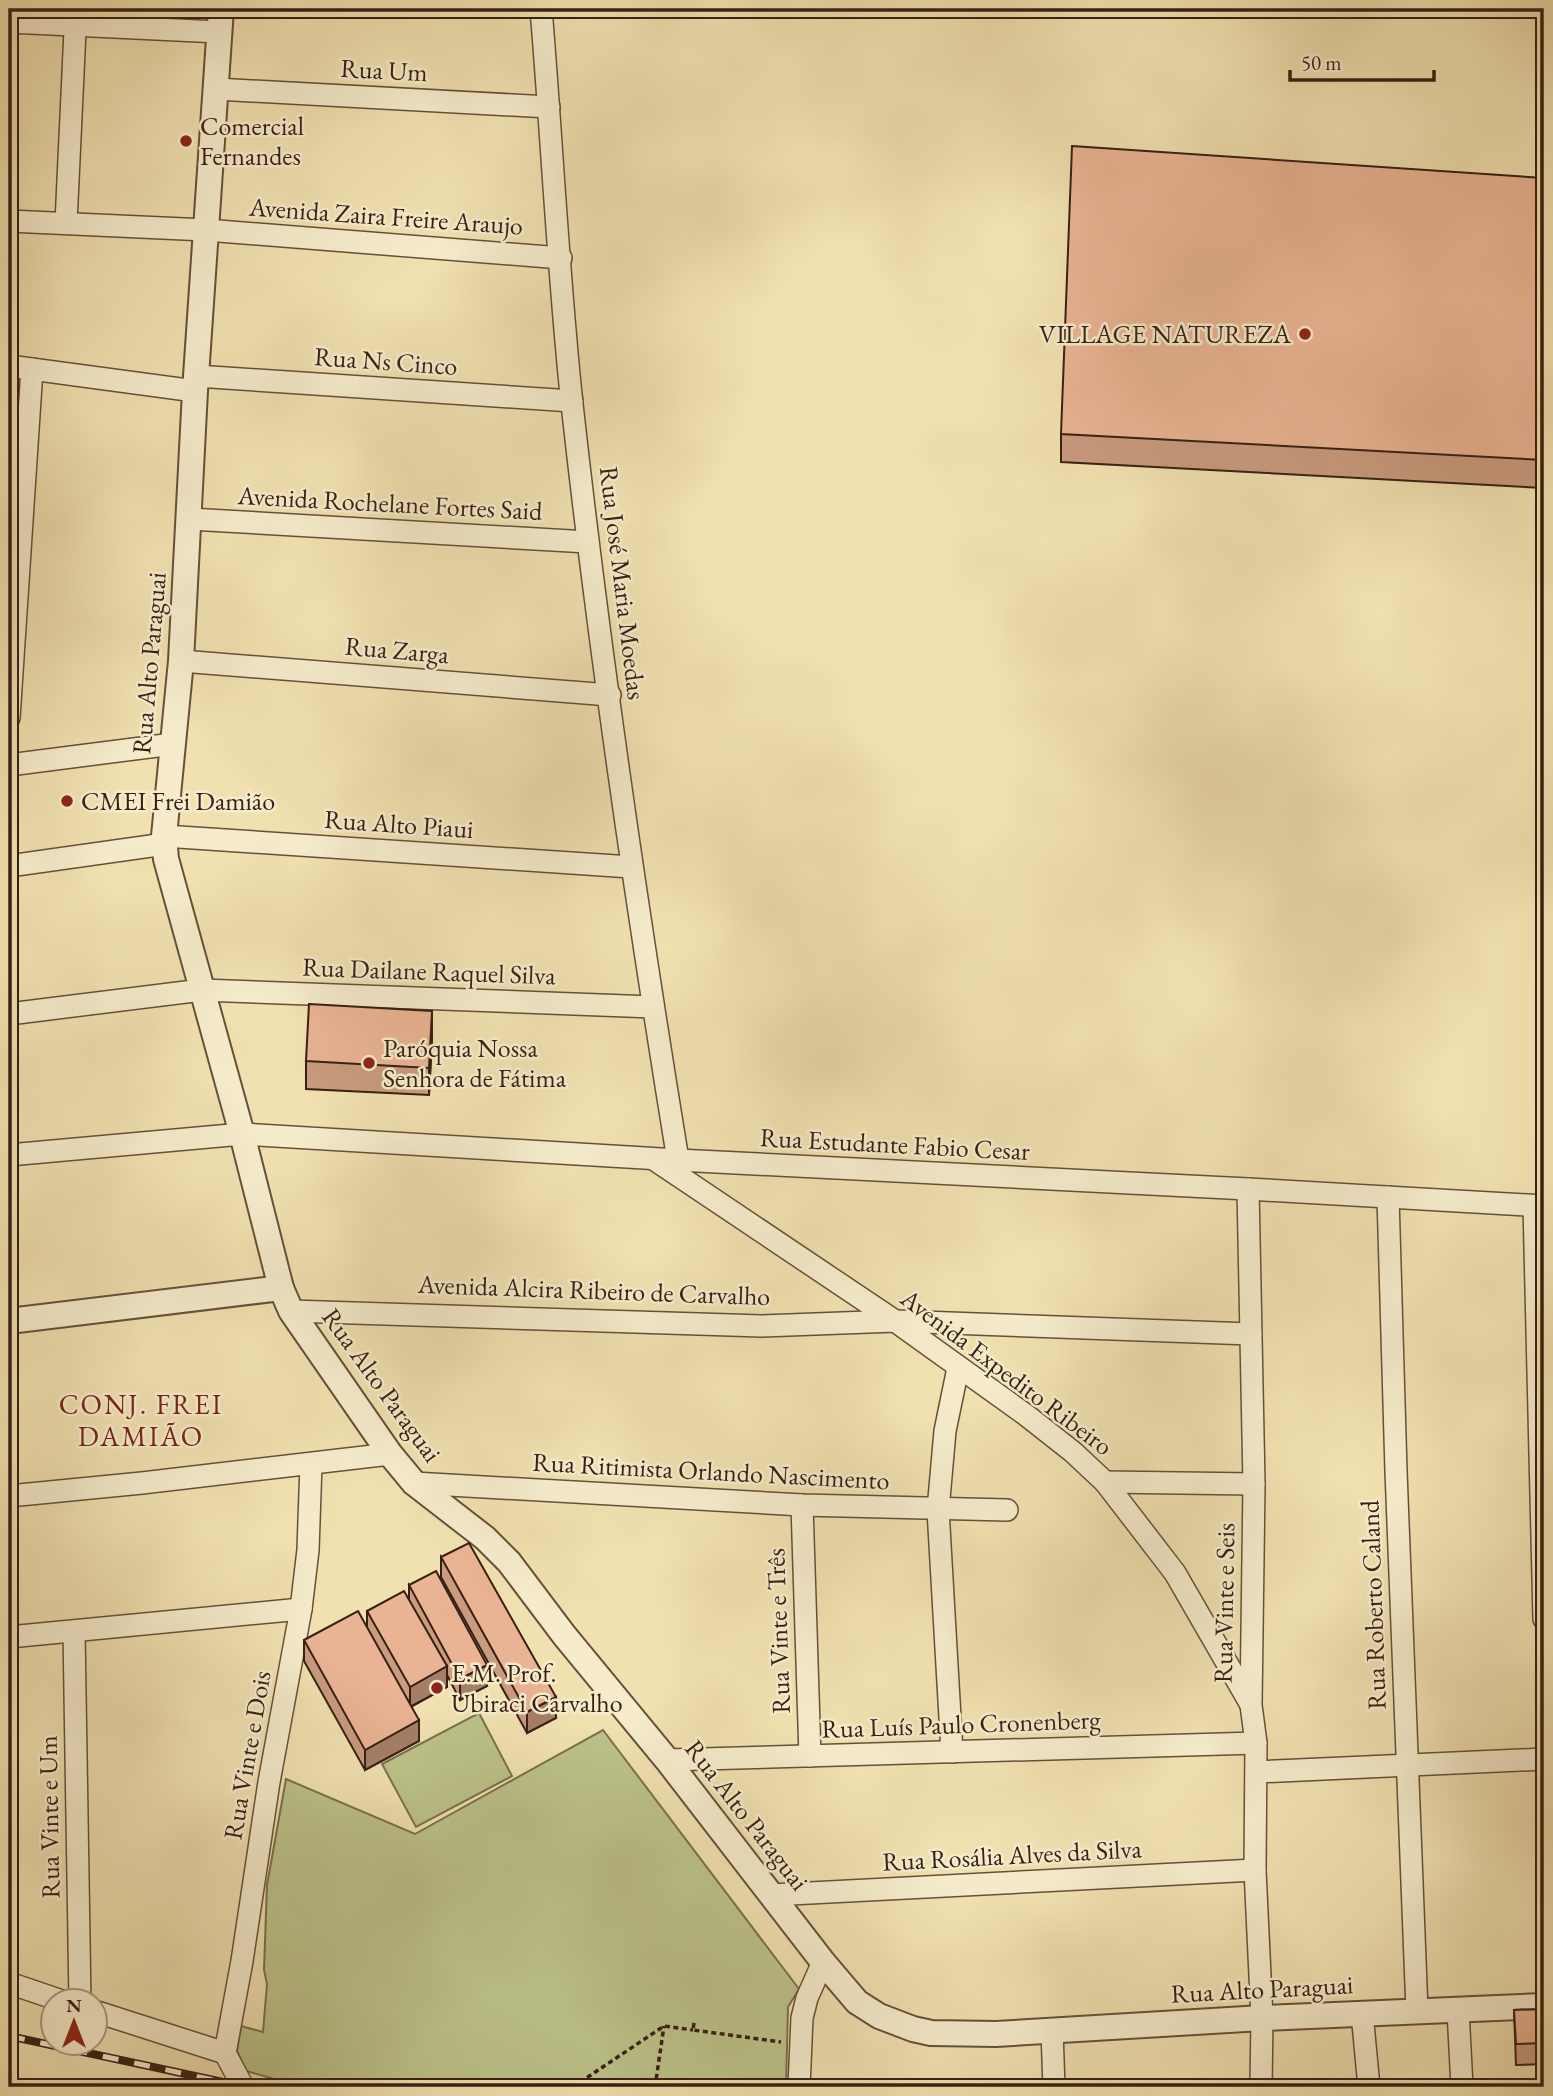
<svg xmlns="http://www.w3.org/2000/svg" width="1553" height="2096" font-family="'EB Garamond',serif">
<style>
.green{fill:#bcc28a;stroke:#7a704e;stroke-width:2}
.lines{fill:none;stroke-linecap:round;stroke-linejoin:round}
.minor-casing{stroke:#66503a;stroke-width:24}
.tertiary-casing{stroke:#66503a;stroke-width:28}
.path{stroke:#371f13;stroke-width:3.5;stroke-dasharray:5 3.5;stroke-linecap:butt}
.minor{stroke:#f6eccc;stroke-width:21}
.tertiary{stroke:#f6eccc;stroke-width:24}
.rail-casing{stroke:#371f13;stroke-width:8}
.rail{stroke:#f6eccc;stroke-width:5;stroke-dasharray:16;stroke-linecap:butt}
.wall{fill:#c99b7f;stroke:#371f13;stroke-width:2}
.shaded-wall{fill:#a47e68;stroke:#371f13;stroke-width:2}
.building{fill:#eab494;stroke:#371f13;stroke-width:2}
.poi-dot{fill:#8f2418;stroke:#f6eccc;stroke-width:2.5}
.labels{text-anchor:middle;stroke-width:5;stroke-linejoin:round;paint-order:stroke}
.street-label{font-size:26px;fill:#371f13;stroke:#f6eccc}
.poi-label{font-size:26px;fill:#371f13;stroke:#f6eccc;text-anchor:start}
.neighbourhood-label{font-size:28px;letter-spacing:2px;fill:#7a1f14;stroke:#f6eccc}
</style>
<rect width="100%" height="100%" fill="#f1e1b1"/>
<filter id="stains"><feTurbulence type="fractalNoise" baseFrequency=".00286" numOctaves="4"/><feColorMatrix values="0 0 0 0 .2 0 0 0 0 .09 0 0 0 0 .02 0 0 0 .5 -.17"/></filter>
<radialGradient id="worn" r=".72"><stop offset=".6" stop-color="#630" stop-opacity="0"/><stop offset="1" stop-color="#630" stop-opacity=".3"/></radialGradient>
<!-- green -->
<g class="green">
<polygon points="479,1713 512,1776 416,1827 382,1764"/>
<polygon points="603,1730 799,1989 788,2007 786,2087 302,2087 246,2071 237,2051 241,2026 263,2032 267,1984 264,1970 267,1885 286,1779 415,1834"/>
</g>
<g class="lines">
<!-- minor casing -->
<g class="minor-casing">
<g id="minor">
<path d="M 541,9 C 552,140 558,273 572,404 C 600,657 637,909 678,1160"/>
<polyline points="9,22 219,32"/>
<polyline points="216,89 549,107"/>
<polyline points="9,221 206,230 561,258"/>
<polyline points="66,223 76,9"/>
<polyline points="9,366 195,391"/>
<polyline points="196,376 572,401"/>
<polyline points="190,519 588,542"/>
<polyline points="181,661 610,695"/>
<polyline points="9,718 32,369"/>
<polyline points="9,765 173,744"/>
<polyline points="164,836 631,867"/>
<polyline points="9,866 165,844"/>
<polyline points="9,1014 202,990 653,1007"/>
<polyline points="9,1155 242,1134 678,1160 1248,1189 1544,1206"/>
<polyline points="655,1160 895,1321 1026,1415 1073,1452 1105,1482 1175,1573 1250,1703"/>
<polyline points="1248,1189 1254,1484 1251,1705 1256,1743 1255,1870 1262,2018 1261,2087"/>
<polyline points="1388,1197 1396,1471 1417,2011"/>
<polyline points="1534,1206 1544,1619"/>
<polyline points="291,1311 762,1326 895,1321 1251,1334"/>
<polyline points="1105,1482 1254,1484"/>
<polyline points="414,1483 802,1505 1007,1510"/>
<polyline points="9,1496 142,1483 390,1454"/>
<polyline points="802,1505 810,1756"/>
<polyline points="74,1631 80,2002"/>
<polyline points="9,1637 301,1609"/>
<polyline points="952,1752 938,1510 945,1431 958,1368"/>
<polyline points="667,1760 1256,1743"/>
<polyline points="1256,1772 1544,1759"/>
<polyline points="771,1895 1255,1870"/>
<polyline points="9,1983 65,2002"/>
<polyline points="1458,2010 1462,2087"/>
<polyline points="94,2011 225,2053"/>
<polyline points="1362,2013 1369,2087"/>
<polyline points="1052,2031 1054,2087"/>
<polyline points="225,2053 242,1961 269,1782 301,1609 308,1550 311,1464"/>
<polyline points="225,2053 243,2087"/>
<polyline points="799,2087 802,2018 807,1998 823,1962"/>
</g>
</g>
<!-- tertiary casing -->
<g class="tertiary-casing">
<g id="tertiary">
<polyline points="221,9 195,391 181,661 164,836 166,859 242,1134 281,1288 291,1311 390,1454 414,1483 485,1538 509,1562 564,1635 667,1760 823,1962 857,2002 879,2016 913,2029 931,2033 996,2034 1262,2018 1544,2006"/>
<polyline points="9,1321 281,1288"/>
</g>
</g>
<!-- path -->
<g class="path">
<polyline points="694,2023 693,2030 781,2042"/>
<polyline points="573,2087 664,2026 693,2030"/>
<polyline points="655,2087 664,2026"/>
</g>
<!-- minor -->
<use href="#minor" class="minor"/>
<!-- tertiary -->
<use href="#tertiary" class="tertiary"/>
<!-- rail casing -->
<g class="rail-casing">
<polyline id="rail" points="9,2036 246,2087"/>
</g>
<!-- rail -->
<use href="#rail" class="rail"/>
</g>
<!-- wall -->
<g class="wall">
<polygon points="1544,178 1544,488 1061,462 1061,434"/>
<polygon points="432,1038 429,1095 306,1089 306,1061"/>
<polygon points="441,1557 556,1718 527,1733 441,1577"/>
<polygon points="409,1585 487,1686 460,1700 447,1675 447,1687 411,1707 419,1741 365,1770 304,1661 304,1640 367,1627 367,1611 409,1601"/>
<polygon points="1544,2009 1544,2064 1516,2065 1514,2010"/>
</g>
<!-- shaded-wall -->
<g class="shaded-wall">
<polygon points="432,1011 432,1038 429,1095 429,1068"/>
<polygon points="487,1665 487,1686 460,1700 460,1679"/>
<polygon points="447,1666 447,1687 410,1707 410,1687"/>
<polygon points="556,1697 556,1718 527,1733 527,1712"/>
<polygon points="419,1720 419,1741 365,1770 365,1750"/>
</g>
<!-- building -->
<g class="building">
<polygon points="1072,146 1544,178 1544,460 1061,434"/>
<polygon points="309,1004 432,1011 429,1068 306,1061"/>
<polygon points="469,1543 556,1697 527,1712 441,1557"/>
<polygon points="436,1571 487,1665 460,1679 409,1585"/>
<polygon points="404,1591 447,1666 410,1687 367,1611"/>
<polygon points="358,1611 419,1720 365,1750 304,1640"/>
<polygon points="1544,2009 1544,2043 1516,2044 1514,2010"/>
</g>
<!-- markers -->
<g class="poi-dot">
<circle cx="186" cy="141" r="7"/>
<circle cx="1305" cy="334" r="7"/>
<circle cx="67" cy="801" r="7"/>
<circle cx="369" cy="1063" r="7"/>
<circle cx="437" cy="1688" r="7"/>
</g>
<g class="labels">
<!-- street labels -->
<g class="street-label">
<text transform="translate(384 70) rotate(3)" y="9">Rua Um</text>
<text transform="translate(386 216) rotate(4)" y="9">Avenida Zaira Freire Araujo</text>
<text transform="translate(386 361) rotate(4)" y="9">Rua Ns Cinco</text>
<text transform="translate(390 503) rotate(3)" y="9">Avenida Rochelane Fortes Said</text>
<text transform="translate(623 583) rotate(83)" y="9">Rua José Maria Moedas</text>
<text transform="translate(397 650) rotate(5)" y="9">Rua Zarga</text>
<text transform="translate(149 663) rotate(-85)" y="9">Rua Alto Paraguai</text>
<text transform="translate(399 824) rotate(4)" y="9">Rua Alto Piaui</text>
<text transform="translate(429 971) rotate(2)" y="9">Rua Dailane Raquel Silva</text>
<text transform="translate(895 1144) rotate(3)" y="9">Rua Estudante Fabio Cesar</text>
<text transform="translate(594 1290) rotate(2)" y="9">Avenida Alcira Ribeiro de Carvalho</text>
<text transform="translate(1007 1372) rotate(37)" y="9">Avenida Expedito Ribeiro</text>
<text transform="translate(382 1385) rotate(54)" y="9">Rua Alto Paraguai</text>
<text transform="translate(711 1471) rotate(3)" y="9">Rua Ritimista Orlando Nascimento</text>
<text transform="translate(1224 1603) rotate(-89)" y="9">Rua Vinte e Seis</text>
<text transform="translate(1373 1605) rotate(-92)" y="9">Rua Roberto Caland</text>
<text transform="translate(778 1631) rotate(-92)" y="9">Rua Vinte e Três</text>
<text transform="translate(961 1724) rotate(-2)" y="9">Rua Luís Paulo Cronenberg</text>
<text transform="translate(247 1755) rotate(-80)" y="9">Rua Vinte e Dois</text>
<text transform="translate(747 1815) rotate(52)" y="9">Rua Alto Paraguai</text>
<text transform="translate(49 1817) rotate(-91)" y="9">Rua Vinte e Um</text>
<text transform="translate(1012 1855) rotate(-3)" y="9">Rua Rosália Alves da Silva</text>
<text transform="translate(1262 1989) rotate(-3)" y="9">Rua Alto Paraguai</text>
</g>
<!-- poi labels -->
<g class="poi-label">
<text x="200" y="135">Comercial<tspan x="200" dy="30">Fernandes</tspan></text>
<text x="1291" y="343" text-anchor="end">VILLAGE NATUREZA</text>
<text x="81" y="810">CMEI Frei Damião</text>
<text x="383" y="1057">Paróquia Nossa<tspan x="383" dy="30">Senhora de Fátima</tspan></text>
<text x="451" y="1682">E.M. Prof.<tspan x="451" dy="30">Ubiraci Carvalho</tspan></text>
</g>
<!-- neighbourhood labels -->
<g class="neighbourhood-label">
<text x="141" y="1414">CONJ. FREI<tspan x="141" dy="32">DAMIÃO</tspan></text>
</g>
</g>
<!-- margin -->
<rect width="1553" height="2096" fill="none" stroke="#f1e1b1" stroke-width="35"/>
<rect x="10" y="10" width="1532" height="2075" fill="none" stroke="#371f13" stroke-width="3.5"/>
<rect x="18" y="18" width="1518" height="2061" fill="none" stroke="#371f13" stroke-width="2"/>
<!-- north arrow -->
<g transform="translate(74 2022)"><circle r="33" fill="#f6eccc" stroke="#aa9a82" stroke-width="2"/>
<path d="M0-5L12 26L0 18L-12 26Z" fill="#8f2418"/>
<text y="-10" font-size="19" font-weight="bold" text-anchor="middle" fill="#371f13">N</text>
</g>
<!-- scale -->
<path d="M1290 70v10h144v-10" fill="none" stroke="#371f13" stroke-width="3.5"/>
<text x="1301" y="70" font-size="21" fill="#371f13" stroke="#f6eccc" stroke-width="5" paint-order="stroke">50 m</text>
<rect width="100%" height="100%" filter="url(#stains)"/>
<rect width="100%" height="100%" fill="url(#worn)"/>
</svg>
